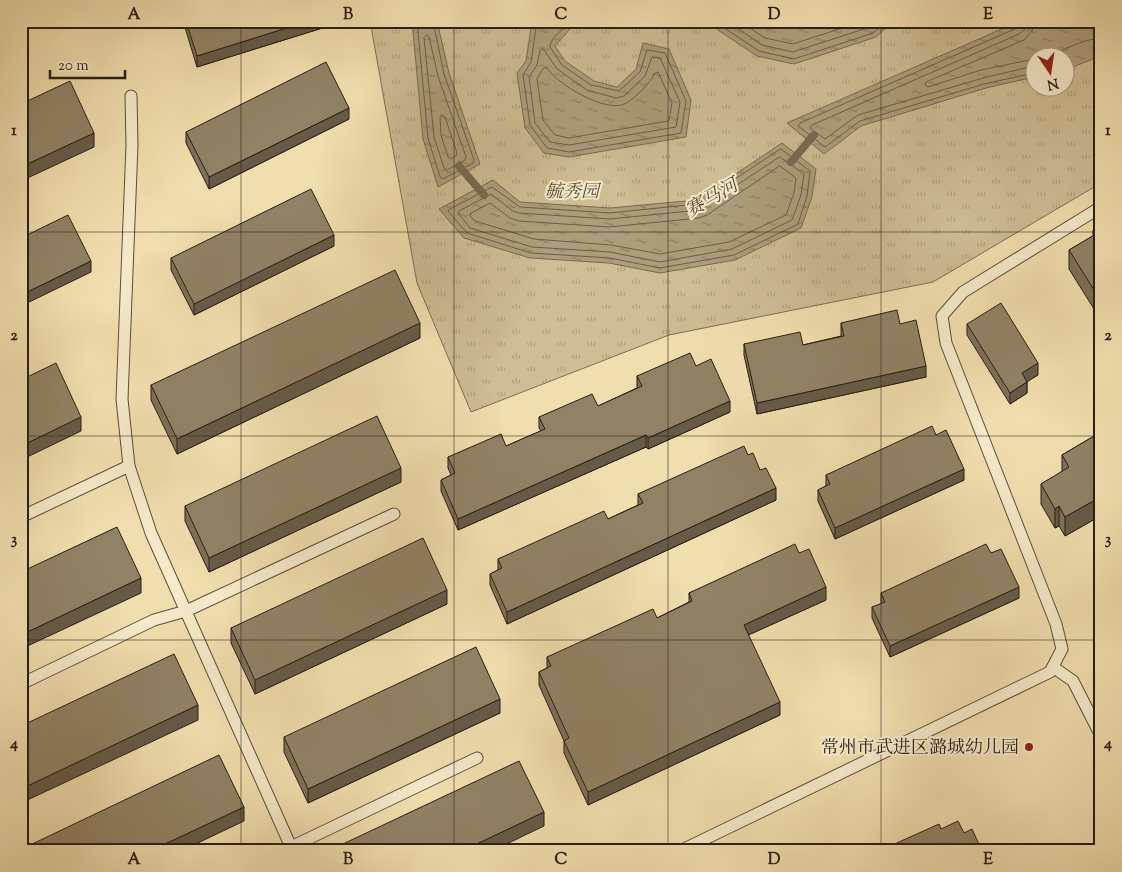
<svg xmlns="http://www.w3.org/2000/svg" width="1122" height="872" font-family="'Sorts Mill Goudy','Noto Serif SC',serif">
<style>
.park{fill:url(#park-tufts);stroke:#7c6e55;fill-rule:evenodd}
.water{fill:url(#water-ripples);stroke:#786a52}
.lines{fill:none;stroke-linecap:round;stroke-linejoin:round}
.shore{stroke:#6b5e48;stroke-width:1}
.stream{stroke:#786a52;stroke-width:8}
.lane-casing{stroke:#5b4e3c;stroke-width:13}
.lane{stroke:#f6eaca;stroke-width:11}
.wall{fill:#7d7057;stroke:#291e16}
.shaded-wall{fill:#665b47;stroke:#291e16}
.building{fill:#918265;stroke:#291e16}
.grid{fill:none;stroke:#291e16;stroke-width:1;stroke-opacity:0.55}
.poi-dot{fill:#8f2418;stroke:#f6eaca;stroke-width:2}
.labels{text-anchor:middle;stroke-width:4;stroke-linejoin:round;paint-order:stroke}
.park-label{font-size:18px;font-style:italic;fill:#5b4e3c;stroke:#f6eaca}
.poi-label{font-size:18px;fill:#291e16;stroke:#f6eaca;text-anchor:end}
.water-label{font-size:19px;font-style:italic;fill:#574a39;stroke:#f6eaca}
.neatline{fill:none;stroke:#291e16;stroke-width:2}
.grid-label{font-size:16px;text-anchor:middle;font-weight:bold;fill:#291e16}
</style>
<defs>
<pattern id="park-tufts" width="24" height="20" patternUnits="userSpaceOnUse" patternTransform="scale(1.25)"><rect width="24" height="20" fill="#cfbd94"/><path d="M3 7l-1-3M5 7V3M7 7l1-3M15 17l-1-3M17 17v-4M19 17l1-3" fill="none" stroke="#b2a27f"/></pattern>
<pattern id="water-ripples" width="26" height="14" patternUnits="userSpaceOnUse" patternTransform="scale(1.25)"><rect width="26" height="14" fill="#ad9d7a"/><path d="M2 4q2-2 4 0t4 0M15 11q2-2 4 0t4 0" fill="none" stroke="#8d7f63"/></pattern>
</defs>
<rect width="100%" height="100%" fill="#f1deae"/>
<filter id="stains"><feTurbulence type="fractalNoise" baseFrequency=".004" numOctaves="4"/><feColorMatrix values="0 0 0 0 .2 0 0 0 0 .09 0 0 0 0 .02 0 0 0 .5 -.17"/></filter>
<radialGradient id="worn" r=".72"><stop offset=".6" stop-color="#630" stop-opacity="0"/><stop offset="1" stop-color="#630" stop-opacity=".3"/></radialGradient>
<!-- park -->
<path class="park" d="M 370,21 L 1101,21 L 1101,183 L 933,282 L 669,335 L 471,412 L 417,283 ZM 1034,58 L 1064,58 L 1064,88 L 1034,88 Z"/>
<!-- water -->
<g class="water">
<polygon points="412,21 437,21 449,73 480,164 438,187 423,139"/>
<polygon points="532,21 591,21 570,29 555,46 565,61 594,81 617,87 636,69 643,43 669,49 691,100 686,137 569,157 544,153 525,128 517,73 526,61"/>
<polygon points="716,21 894,21 876,37 794,64 757,56 718,30"/>
<polygon points="1020,21 1101,21 1101,56 1065,70 1064,58 1034,58 1034,77 986,88 861,126 824,154 787,123"/>
<polygon points="782,143 816,169 812,197 801,228 735,260 660,273 609,263 530,258 464,238 439,209 493,180 520,202 610,208 697,200"/>
</g>
<g class="lines">
<!-- shore -->
<g class="shore">
<polyline points="417,21 428,138 440,177 443,179 473,163 474,160 444,74 433,21"/>
<path d="M 537,21 L 531,62 L 523,75 L 530,125 L 547,148 L 569,152 L 681,133 L 686,101 L 665,53 L 647,50 L 640,72 L 619,91 L 591,85 L 562,65 L 550,47 C 551,36 567,25 577,21"/>
<polyline points="721,21 723,27 759,51 794,59 873,33 887,21"/>
<polyline points="727,21 762,45 793,52 870,27 877,21"/>
<polyline points="739,21 765,38 793,44 864,21"/>
<polyline points="1020,21 1019,25 1017,28 800,123 798,126 825,147 860,121 984,84 1034,73"/>
<polyline points="1026,21 1025,29 1019,34 812,125 810,128 825,139 858,115 983,78 1034,66"/>
<polyline points="1034,21 1032,31 1024,40 926,82 925,85 928,87 981,70 1034,59"/>
<polygon points="427,35 429,37 438,76 466,157 465,160 447,170 444,168 434,137 424,38"/>
<polygon points="542,49 544,50 557,69 587,90 616,98 624,96 645,76 652,57 660,58 680,102 676,127 569,145 550,142 535,123 529,77 537,65 540,51"/>
<path d="M 1051,58 C 1060,49 1089,38 1101,38"/>
<path d="M 544,68 L 547,68 C 559,85 601,110 622,105 C 632,102 651,82 655,73 L 658,72 L 672,103 L 669,120 L 668,121 L 569,138 L 555,135 L 543,120 L 537,79 Z"/>
<polygon points="442,115 445,117 457,153 456,156 451,159 448,157 441,135 440,118"/>
<polygon points="781,149 810,171 807,196 798,224 734,255 660,268 610,258 531,253 467,233 448,211 450,209 492,187 520,207 610,213 697,204"/>
<polygon points="780,157 804,174 801,195 792,220 732,249 660,262 610,252 532,247 470,228 458,213 459,211 491,194 513,211 519,213 610,219 699,210"/>
<polygon points="780,166 796,178 794,193 786,215 729,242 660,254 611,245 534,239 475,221 470,216 471,213 490,203 510,218 519,221 609,227 699,218 707,215"/>
</g>
<!-- stream -->
<g class="stream">
<polyline points="791,162 814,135"/>
<polyline points="459,166 484,195"/>
</g>
<!-- lane casing -->
<g class="lane-casing">
<g id="lane">
<polyline points="131,96 132,145 122,399 129,466 151,533 291,847"/>
<polyline points="21,517 129,466"/>
<polyline points="1053,667 1073,681 1101,736"/>
<polyline points="21,684 154,620 186,611 394,514"/>
<polyline points="278,851 291,847 477,758"/>
<polyline points="680,851 1050,672 1062,649 1056,624 946,343 942,316 963,292 1101,207"/>
</g>
</g>
<!-- lane -->
<use href="#lane" class="lane"/>
</g>
<!-- wall -->
<g class="wall">
<polygon points="183,21 345,21 197,67"/>
<polygon points="349,119 209,189 186,143 186,132"/>
<polygon points="1101,225 1101,306 1100,305 1094,309 1069,269 1069,250 1093,236 1093,230"/>
<polygon points="334,246 194,315 171,270 171,258"/>
<polygon points="841,323 900,324 926,377 757,414 744,355 744,344 803,345 841,336"/>
<polygon points="967,324 1038,375 1027,381 1027,393 1010,404 967,335"/>
<polygon points="420,338 177,454 151,400 151,385"/>
<polygon points="696,366 730,412 648,449 646,447 458,530 441,491 441,480 451,475 448,468 448,457 506,446 541,431 539,428 539,417 598,406 637,388 637,376"/>
<polygon points="1101,432 1101,522 1097,524 1095,519 1065,536 1059,526 1055,528 1041,504 1041,484 1062,472 1062,455"/>
<polygon points="936,435 964,480 835,539 818,501 818,490 826,486 826,475"/>
<polygon points="748,455 760,470 776,500 507,624 490,585 490,574 498,570 498,559 608,519 638,505 638,494"/>
<polygon points="401,482 209,572 185,521 185,506"/>
<polygon points="799,553 826,600 748,635 780,715 588,805 564,753 564,741 539,685 539,672 547,668 547,657 657,618 689,602 689,593"/>
<polygon points="991,553 1019,598 890,657 872,618 872,607 881,604 881,593"/>
<polygon points="447,604 255,694 231,643 231,628"/>
<polygon points="500,713 308,803 284,752 284,737"/>
</g>
<!-- shaded-wall -->
<g class="shaded-wall">
<polygon points="309,21 345,21 197,67 197,56"/>
<polygon points="349,108 349,119 209,189 209,177"/>
<polygon points="94,133 94,147 21,181 21,167"/>
<polygon points="334,235 334,246 194,315 194,304"/>
<polygon points="91,261 91,272 21,306 21,295"/>
<polygon points="1100,286 1100,305 1094,309 1094,290"/>
<polygon points="420,323 420,338 177,454 177,439"/>
<polygon points="1038,363 1038,375 1022,385 1022,373"/>
<polygon points="926,366 926,377 757,414 757,403"/>
<polygon points="1027,382 1027,393 1010,404 1010,393"/>
<polygon points="730,401 730,412 648,449 648,438"/>
<polygon points="81,417 81,431 21,460 21,446"/>
<polygon points="646,435 646,447 458,530 458,519"/>
<polygon points="401,468 401,482 209,572 209,558"/>
<polygon points="964,469 964,480 835,539 835,528"/>
<polygon points="776,488 776,500 507,624 507,612"/>
<polygon points="1095,500 1095,519 1065,536 1065,517"/>
<polygon points="1101,502 1101,522 1097,524 1097,504"/>
<polygon points="1059,506 1059,526 1055,528 1055,509"/>
<polygon points="141,578 141,593 21,649 21,635"/>
<polygon points="826,587 826,600 744,637 744,625"/>
<polygon points="1019,587 1019,598 890,657 890,646"/>
<polygon points="447,590 447,604 255,694 255,680"/>
<polygon points="500,699 500,713 308,803 308,789"/>
<polygon points="780,702 780,715 588,805 588,792"/>
<polygon points="198,705 198,720 21,803 21,789"/>
<polygon points="244,807 244,821 181,851 150,851"/>
<polygon points="544,812 544,826 492,851 462,851"/>
</g>
<!-- building -->
<g class="building">
<polygon points="186,21 309,21 197,56"/>
<polygon points="326,62 349,108 209,177 186,132"/>
<polygon points="70,81 94,133 21,167 21,104"/>
<polygon points="311,189 334,235 194,304 171,258"/>
<polygon points="68,215 91,261 21,295 21,238"/>
<polygon points="1101,225 1101,286 1100,286 1094,290 1069,250 1096,234 1093,230"/>
<polygon points="395,270 420,323 177,439 151,385"/>
<polygon points="1001,303 1038,363 1022,373 1027,382 1010,393 967,324"/>
<polygon points="897,310 900,324 916,320 926,366 757,403 744,344 800,332 803,345 844,336 841,323"/>
<polygon points="690,353 696,366 711,359 730,401 648,438 646,435 458,519 441,480 455,473 448,457 501,434 506,446 545,429 539,417 592,394 598,406 642,386 637,376"/>
<polygon points="56,363 81,417 21,446 21,380"/>
<polygon points="377,416 401,468 209,558 185,506"/>
<polygon points="932,426 936,435 946,430 964,469 835,528 818,490 830,484 826,475"/>
<polygon points="1101,432 1101,502 1097,504 1095,500 1065,517 1059,506 1055,509 1041,484 1069,467 1062,455"/>
<polygon points="744,446 748,455 753,453 760,470 766,468 776,488 507,612 490,574 502,568 498,559 604,511 608,519 643,503 638,494"/>
<polygon points="117,527 141,578 21,635 21,572"/>
<polygon points="423,538 447,590 255,680 231,628"/>
<polygon points="795,544 799,553 809,549 826,587 744,625 780,702 588,792 564,741 569,738 539,672 551,666 547,657 653,609 657,618 692,601 689,593"/>
<polygon points="986,544 991,553 1001,549 1019,587 890,646 872,607 885,602 881,593"/>
<polygon points="476,647 500,699 308,789 284,737"/>
<polygon points="174,654 198,705 21,789 21,726"/>
<polygon points="219,755 244,807 150,851 30,851 28,846"/>
<polygon points="519,761 544,812 462,851 328,851"/>
<polygon points="958,821 964,833 972,829 982,851 879,851 939,824 941,829"/>
</g>
<!-- grid -->
<path class="grid" d="M 241,21 L 241,851M 454,21 L 454,851M 668,21 L 668,851M 881,21 L 881,851M 21,232 L 1101,232M 21,436 L 1101,436M 21,640 L 1101,640"/>
<!-- markers -->
<circle class="poi-dot" cx="1029" cy="747" r="5"/>
<g class="labels">
<!-- park labels -->
<g class="park-label">
<text x="572" y="197">毓秀园</text>
</g>
<!-- poi labels -->
<g class="poi-label">
<text x="1019" y="753">常州市武进区潞城幼儿园</text>
</g>
<!-- water labels -->
<g class="water-label">
<text transform="translate(711 197) rotate(-30)" y="7">赛马河</text>
</g>
</g>
<!-- margin -->
<rect width="1122" height="872" fill="none" stroke="#f1deae" stroke-width="55"/>
<!-- north arrow -->
<g transform="translate(1050 72) rotate(167)"><circle r="24" fill="#f6eaca" stroke="#a49882"/>
<path d="M0-4L9 19L0 12L-9 19Z" fill="#8f2418"/>
<text y="-8" font-size="14" font-weight="bold" text-anchor="middle" fill="#291e16">N</text>
</g>
<!-- scale -->
<path d="M50 70v8h75v-8" fill="none" stroke="#291e16" stroke-width="2.5"/>
<text x="58" y="70" font-size="15" fill="#291e16" stroke="#f6eaca" stroke-width="4" paint-order="stroke">20 m</text>
<rect x="28" y="28" width="1066" height="816" class="neatline"/>
<g class="grid-label">
<text x="134" y="19">A</text>
<text x="348" y="19">B</text>
<text x="561" y="19">C</text>
<text x="774" y="19">D</text>
<text x="988" y="19">E</text>
<text x="14" y="135">1</text>
<text x="1108" y="135">1</text>
<text x="14" y="340">2</text>
<text x="1108" y="340">2</text>
<text x="14" y="544">3</text>
<text x="1108" y="544">3</text>
<text x="14" y="748">4</text>
<text x="1108" y="748">4</text>
<text x="134" y="864">A</text>
<text x="348" y="864">B</text>
<text x="561" y="864">C</text>
<text x="774" y="864">D</text>
<text x="988" y="864">E</text>
</g>
<rect width="100%" height="100%" filter="url(#stains)"/>
<rect width="100%" height="100%" fill="url(#worn)"/>
</svg>
